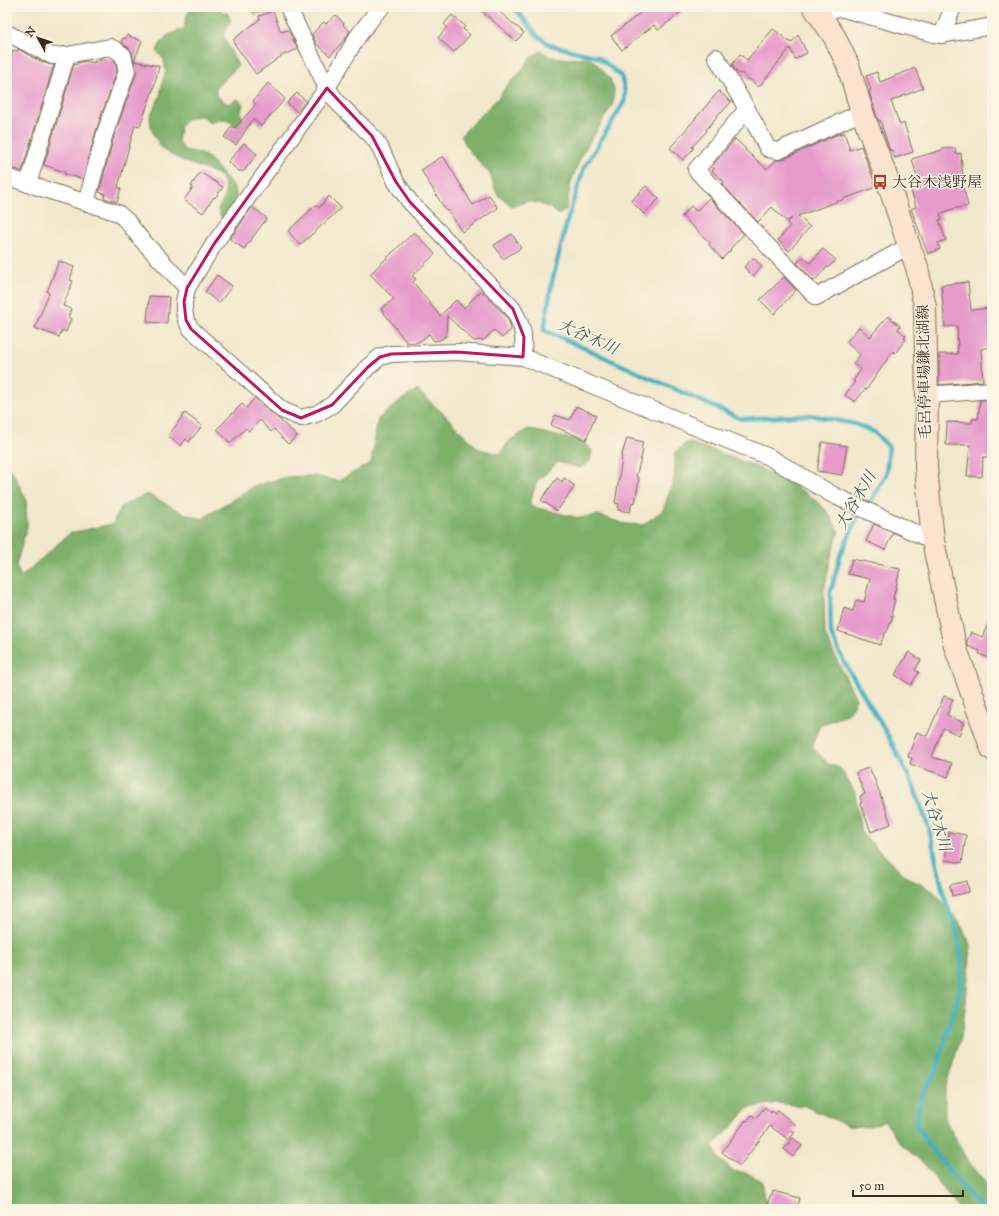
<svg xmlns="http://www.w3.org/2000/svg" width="999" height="1216" font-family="'IM FELL Great Primer','Noto Serif JP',serif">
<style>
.forest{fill:#7eb06b;stroke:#5c6d44}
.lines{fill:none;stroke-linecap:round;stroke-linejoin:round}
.stream{stroke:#43b1c0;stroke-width:4.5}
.building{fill:#e69bcb}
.minor-casing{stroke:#7b6c5b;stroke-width:18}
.secondary-casing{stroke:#7b6c5b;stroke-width:24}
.minor{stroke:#fff;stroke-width:16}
.secondary{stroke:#fde4d1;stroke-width:22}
.marked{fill:none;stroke:#c2185b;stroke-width:3;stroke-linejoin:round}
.labels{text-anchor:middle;stroke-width:3;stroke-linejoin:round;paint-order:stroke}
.poi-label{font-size:15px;fill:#3b2a1e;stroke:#fcf5e5;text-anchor:start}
.street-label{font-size:15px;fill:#3b2a1e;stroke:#fcf5e5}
.water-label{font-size:16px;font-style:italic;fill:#3e5957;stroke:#fcf5e5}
</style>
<rect width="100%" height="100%" fill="#fcf5e5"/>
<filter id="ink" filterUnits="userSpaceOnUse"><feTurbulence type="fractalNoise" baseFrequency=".025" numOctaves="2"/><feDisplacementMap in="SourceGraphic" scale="8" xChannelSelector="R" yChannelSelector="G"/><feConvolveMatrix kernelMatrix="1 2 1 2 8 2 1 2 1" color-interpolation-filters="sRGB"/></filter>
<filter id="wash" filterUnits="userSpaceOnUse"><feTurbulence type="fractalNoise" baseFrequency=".012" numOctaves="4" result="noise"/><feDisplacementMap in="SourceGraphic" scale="16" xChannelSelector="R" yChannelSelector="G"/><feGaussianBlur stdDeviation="0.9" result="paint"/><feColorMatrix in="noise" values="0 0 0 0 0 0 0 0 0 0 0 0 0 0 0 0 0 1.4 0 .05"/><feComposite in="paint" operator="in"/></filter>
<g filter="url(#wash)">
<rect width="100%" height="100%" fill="#f2e8cc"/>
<!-- forest -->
<g class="forest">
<path d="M 191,7 L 219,7 L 219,10 L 228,14 L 231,22 L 223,35 L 238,66 L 216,88 L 216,96 L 228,104 L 238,99 L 243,104 L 241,112 L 243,123 L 238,126 L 223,119 L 209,123 L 204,116 L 197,116 L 188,119 L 181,125 L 178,140 L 184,150 L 200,153 L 210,159 L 235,188 L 237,200 L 227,217 L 221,217 L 218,209 L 225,197 L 225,185 L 219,175 L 208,170 L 187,163 L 163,150 L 156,139 L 151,128 L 150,116 L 160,96 L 162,84 L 166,71 L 164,60 L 157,51 C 163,36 170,33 184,29 L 186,18 Z"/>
<polygon points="250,7 277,7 255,15"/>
<polygon points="541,51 551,57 570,59 584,57 595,62 610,79 614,89 613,104 582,154 571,182 566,210 559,215 550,208 538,203 527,201 520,204 512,206 497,194 490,174 468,149 461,135 499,97 507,85 521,72 530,58"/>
<path d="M 417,390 L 447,417 L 455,426 L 479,449 L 500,454 L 509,441 L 528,429 L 561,437 L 580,440 L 592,450 L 590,461 L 580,468 L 558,462 L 537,481 L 529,506 L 579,518 L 598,515 L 625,524 L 643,525 L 663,510 L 674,479 L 675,453 L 688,442 C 734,458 792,475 827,511 C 832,517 835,526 839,532 L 832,552 L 824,591 L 825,635 L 856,699 L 849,713 L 819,726 L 812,747 L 828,764 L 840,768 L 855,792 L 861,833 L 907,877 L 933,891 L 958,920 L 971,945 L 966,1003 L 961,1038 L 945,1088 L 945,1119 L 966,1158 L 992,1191 L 992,1202 L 983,1209 L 959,1209 L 925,1165 L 899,1142 L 885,1121 L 867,1127 L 848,1126 L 805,1106 L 776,1103 L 748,1108 L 731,1128 L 712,1145 L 719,1159 L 733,1171 L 747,1173 L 762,1181 L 766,1204 L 765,1209 L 7,1209 L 7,468 L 12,471 L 26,499 L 27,527 L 16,565 L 21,577 L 70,533 L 112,524 L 122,506 L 147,494 L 183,513 L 202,519 L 254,486 L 287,477 L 314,476 L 338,481 L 371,463 L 378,419 L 398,402 Z"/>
</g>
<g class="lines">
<!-- stream -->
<polyline class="stream" points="514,7 538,36 550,45 598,57 621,76 625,92 624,102 584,168 567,221 552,282 544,330 741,419 811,415 855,424 874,432 889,447 886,475 872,499 858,516 840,556 830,594 831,634 845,664 885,730 912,783 929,828 943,892 958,937 962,966 960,990 936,1070 920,1100 916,1125 930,1147 982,1209"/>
</g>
<g id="blocks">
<!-- building -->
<g class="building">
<polygon points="477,7 494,7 524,33 516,41"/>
<polygon points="648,7 688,7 658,30 654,25 622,50 611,36"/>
<polygon points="273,11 281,32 288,30 298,49 283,55 256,74 234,43 235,42 233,40 260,19 259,16"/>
<polygon points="336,15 344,24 343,25 350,31 346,38 330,56 316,43 312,34 324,22 326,24"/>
<polygon points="452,15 465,26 463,29 470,35 454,52 438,38 447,27 444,24"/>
<polygon points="773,29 791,43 798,35 807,53 795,59 790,48 759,87 741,73 740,74 735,70 732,65 740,54 747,60"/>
<polygon points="127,35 142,41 134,61 132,53 129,48 121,42 123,38 125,39"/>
<polygon points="18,49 31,56 31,57 48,64 54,65 22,171 7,167 7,75 13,50 17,51"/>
<polygon points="102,58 114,61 115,61 117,71 96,131 83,179 64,174 65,172 44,165 74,64 76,65 77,63 86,61 94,63 95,61 97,62 98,60 101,61"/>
<polygon points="134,61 159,66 154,87 140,126 135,125 118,187 121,188 117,202 104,198 105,194 99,192 114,136 136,74 136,69"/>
<polygon points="915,68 923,88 891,101 900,125 904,123 913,152 895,158 892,150 890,151 880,120 878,120 872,101 869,91 871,90 866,76 877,72 880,82"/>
<polygon points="268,83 285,99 261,126 253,119 236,145 224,137 232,126 235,128 256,104 253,101"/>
<polygon points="719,91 731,102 722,112 721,111 706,130 707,131 692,147 694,148 683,160 670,148"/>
<polygon points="297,93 306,101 297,112 287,103"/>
<polygon points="844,132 850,150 861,146 876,187 798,216 810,227 789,251 778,240 790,226 787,223 792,218 786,221 772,207 758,222 722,184 724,182 712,171 714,169 712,166 735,139 746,149 745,150 767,169 776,160 782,160 840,133 840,134"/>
<polygon points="244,143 257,154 244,171 239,171 228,162"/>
<polygon points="955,148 956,154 961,153 964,193 965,193 968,206 952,209 940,214 942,219 939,220 946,240 938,243 940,249 928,254 911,209 916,207 911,190 920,188 912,159 942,150 942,149"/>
<polygon points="443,156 473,205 489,195 498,208 462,232 448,210 446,211 421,170"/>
<polygon points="200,172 223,187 215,198 214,197 203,213 184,200 193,187 191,186"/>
<polygon points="646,186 659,199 644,214 631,201"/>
<polygon points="329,196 341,208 300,245 288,231 316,205 319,208"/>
<polygon points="709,198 744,234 730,249 731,250 722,259 709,245 710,243 682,216 691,206 696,211"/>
<polygon points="252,207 267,218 244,249 230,239"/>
<polygon points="414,232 435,254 412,276 416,279 413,282 440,316 456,300 464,308 481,291 507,317 510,325 511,330 502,338 494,330 484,340 474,341 447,316 446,336 440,340 434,341 429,334 419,342 407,343 381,309 394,299 370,274"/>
<polygon points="512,234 521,248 503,259 494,245"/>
<polygon points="823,249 836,260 828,268 827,267 814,281 797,263 803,257 810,263"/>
<polygon points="753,258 762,266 753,276 744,267"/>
<polygon points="59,261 74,267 70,280 73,281 63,306 71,309 68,317 71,319 66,332 62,330 59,337 35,328 49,293 47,292"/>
<polygon points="217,275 232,286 219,303 205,292"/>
<polygon points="784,277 796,290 774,314 760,300"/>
<polygon points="968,282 971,310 990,308 992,323 992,347 981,349 983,381 939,385 939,354 958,354 957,326 945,327 941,285"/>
<polygon points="149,296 169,297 167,323 147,322"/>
<polygon points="888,316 900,326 898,329 906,336 904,338 906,339 895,353 893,351 866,390 865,389 855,402 845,395 855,382 853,381 861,369 853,364 860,355 846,342 859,327 870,337"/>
<polygon points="255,398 279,419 297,436 288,444 274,429 271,432 260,420 249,431 246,428 230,443 217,429 242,404 246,408"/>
<polygon points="980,400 992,400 992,458 983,457 982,477 967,476 970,445 946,445 947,422 972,423 972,419 978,419"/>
<polygon points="576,406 596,415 586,440 551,425 555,415 570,420"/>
<polygon points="185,413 202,426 189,442 186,439 181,446 168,436"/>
<polygon points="627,438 643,442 641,449 643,450 636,477 639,478 635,503 632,502 630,512 618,510 619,504 615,503 622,459 621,458"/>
<polygon points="822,442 847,446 842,475 817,471"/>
<polygon points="557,478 562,482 564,478 575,486 557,511 541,500"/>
<polygon points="874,524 893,533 885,550 866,541"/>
<polygon points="852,559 900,569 893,599 895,599 891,616 893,616 887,632 885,632 880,645 838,631 844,608 853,611 856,600 864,602 870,579 848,574"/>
<polygon points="992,615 992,659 979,654 980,651 968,646 967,641 971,632 982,637"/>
<polygon points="909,652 921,660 915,670 919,672 911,685 895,675"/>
<polygon points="944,696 953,699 947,715 964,723 959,735 943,728 932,757 952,763 948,777 910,764 912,758 908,757 917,732 927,736"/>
<polygon points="869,767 876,783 891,824 871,832 860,803 862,803 860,796 865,794 856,773"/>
<polygon points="949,832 966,835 962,863 945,860"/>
<polygon points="967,881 969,892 952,896 950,885"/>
<polygon points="765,1107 771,1113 772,1111 776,1114 778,1111 796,1125 792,1130 795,1132 789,1140 770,1126 740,1166 722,1152 746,1120 747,1121 752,1115 756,1118"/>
<polygon points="793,1138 802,1146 793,1157 784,1149"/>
<polygon points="773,1191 800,1198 797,1209 766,1209 770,1196 772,1196"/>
</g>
</g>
</g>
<g filter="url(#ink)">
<use href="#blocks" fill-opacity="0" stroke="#7b6c5b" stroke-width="1"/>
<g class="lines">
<!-- minor casing -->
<g class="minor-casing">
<g id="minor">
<path d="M 288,7 L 327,88 L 338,103 L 372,136 L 380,147 L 396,182 L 410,202 L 513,309 C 524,329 524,333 523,357"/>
<polyline points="382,7 375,14 358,36 327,88 214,244 187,288 184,302 184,311 186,320 191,329 282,410 301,418 316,414 332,405 368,367 380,357 391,354 457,352 523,357 769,457 833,495 933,541"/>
<polyline points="819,13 840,8 934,34 942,35 992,26"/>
<polyline points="7,33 52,56 67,55 110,47 116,50 123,55 127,71 105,133 86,203"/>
<polyline points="942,35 953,7"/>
<polyline points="716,57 747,109 768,149 778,151 862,112"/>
<polyline points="747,109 696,170 816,297 909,246"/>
<polyline points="7,177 118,213 127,221 140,238 187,288"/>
<polyline points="28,184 67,55"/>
<polyline points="927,395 992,390"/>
</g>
</g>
<!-- secondary casing -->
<g class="secondary-casing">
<polyline id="secondary" points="814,7 834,36 848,65 862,112 886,176 909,246 917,267 925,307 927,395 926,467 933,541 955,646 992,749"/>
</g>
<!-- minor -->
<use href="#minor" class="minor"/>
<!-- secondary -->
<use href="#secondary" class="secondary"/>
</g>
</g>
<!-- marked area -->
<path class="marked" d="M 327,88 L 372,136 L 396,182 L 410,202 L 513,309 L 524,337 L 523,357 L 457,352 L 391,354 L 380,357 L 368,367 L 332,405 L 301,418 L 282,410 L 191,329 L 186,320 L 184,302 L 187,288 L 214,244 Z"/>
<!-- icons -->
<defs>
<g id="bus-bare" transform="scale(1.2)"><path d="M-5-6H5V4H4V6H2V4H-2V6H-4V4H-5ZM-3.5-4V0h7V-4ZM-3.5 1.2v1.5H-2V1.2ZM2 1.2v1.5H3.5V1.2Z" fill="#c8321e" stroke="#fcf5e5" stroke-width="2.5" paint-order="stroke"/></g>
</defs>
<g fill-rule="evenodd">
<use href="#bus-bare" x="880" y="182"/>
</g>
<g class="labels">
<!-- poi labels -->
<g class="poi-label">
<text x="892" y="187">大谷木浅野屋</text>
</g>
<!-- street labels -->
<g class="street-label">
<text transform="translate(924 372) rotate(-91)" y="5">毛呂停車場鎌北湖線</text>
</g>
<!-- water labels -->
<g class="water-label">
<text transform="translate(588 336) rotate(24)" y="6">大谷木川</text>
<text transform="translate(855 500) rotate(-60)" y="6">大谷木川</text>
<text transform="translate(937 820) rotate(73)" y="6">大谷木川</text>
</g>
</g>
<!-- margin -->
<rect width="999" height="1216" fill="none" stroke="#fcf5e5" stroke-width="24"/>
<!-- north arrow -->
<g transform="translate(38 38) rotate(310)" stroke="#fcf5e5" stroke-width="3" paint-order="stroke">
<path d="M0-3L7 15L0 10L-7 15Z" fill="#3b2a1e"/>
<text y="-6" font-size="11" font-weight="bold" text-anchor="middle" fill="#3b2a1e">N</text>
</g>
<!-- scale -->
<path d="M853 1190v6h110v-6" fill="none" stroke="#3b2a1e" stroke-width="2"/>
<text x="859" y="1190" font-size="12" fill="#3b2a1e" stroke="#fcf5e5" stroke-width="3" paint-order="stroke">50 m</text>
</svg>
